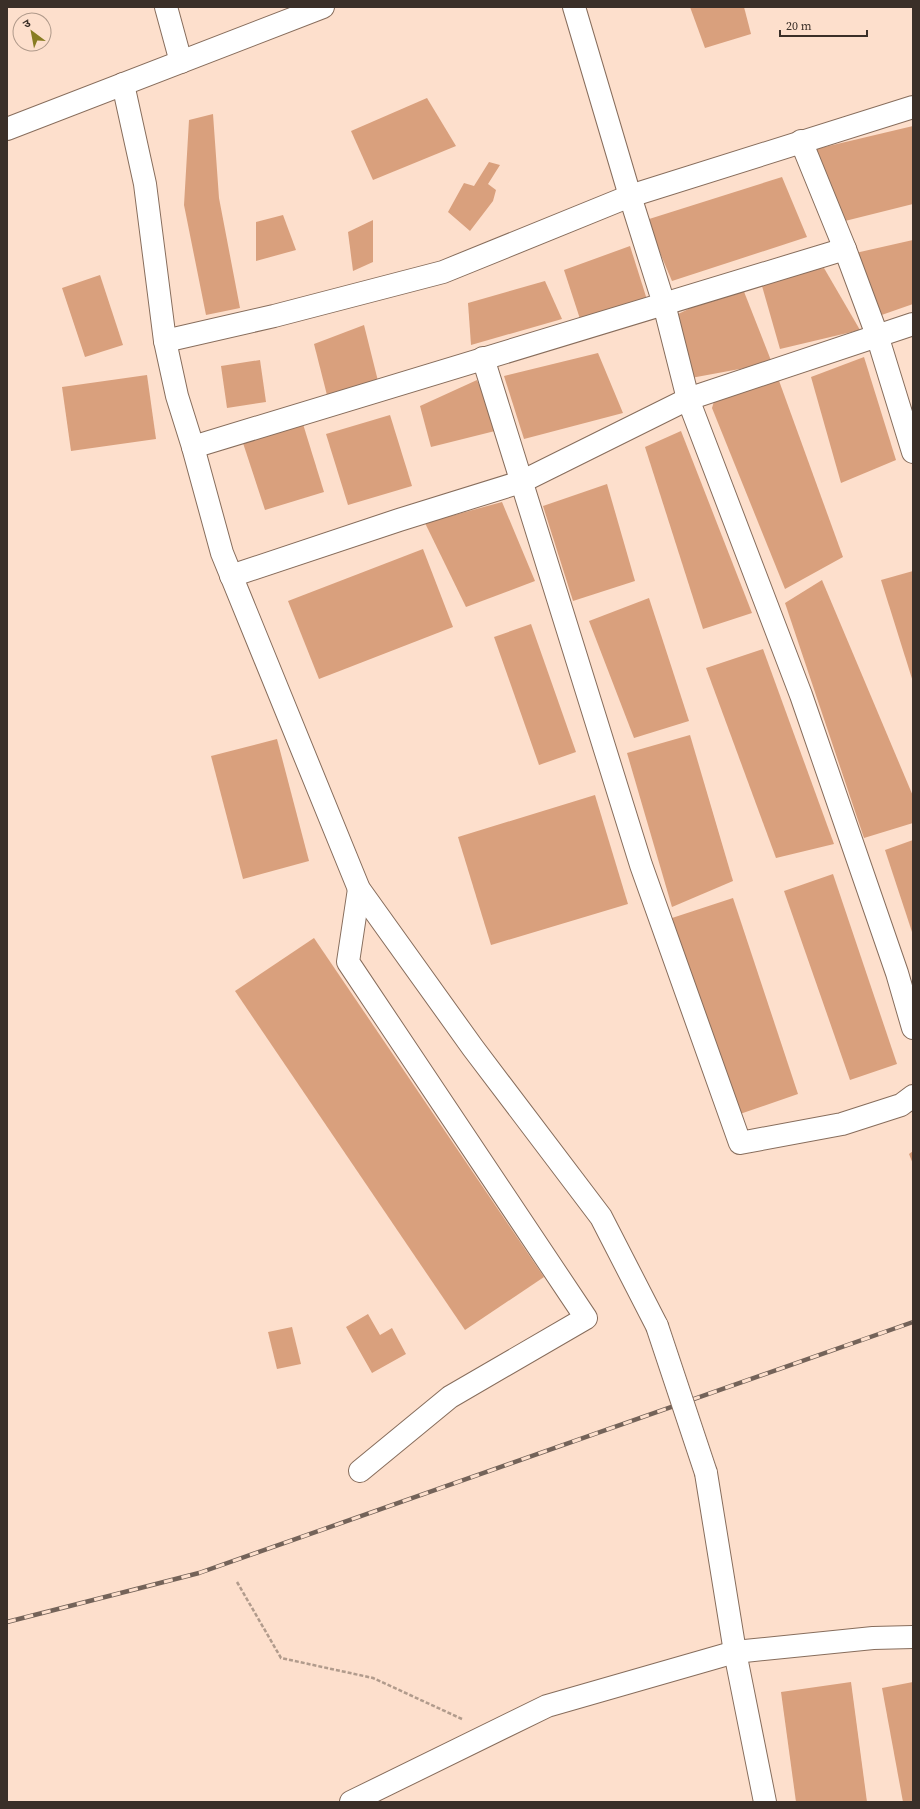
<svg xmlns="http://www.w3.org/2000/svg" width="920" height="1809" font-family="'Source Serif 4','Noto Sans Devanagari',serif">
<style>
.building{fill:#d9a07d}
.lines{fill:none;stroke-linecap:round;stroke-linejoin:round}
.street-casing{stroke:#876d5c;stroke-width:24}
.secondary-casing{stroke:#876d5c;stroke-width:24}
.path{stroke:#b19b8c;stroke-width:2.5;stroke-dasharray:4 2;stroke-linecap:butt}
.street{stroke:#fff;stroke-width:22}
.secondary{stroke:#fff;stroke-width:22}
.rail-casing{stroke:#746359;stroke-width:4.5}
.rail{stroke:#fddfcc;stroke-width:3;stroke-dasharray:9;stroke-linecap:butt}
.secondary-bridge-casing{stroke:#876d5c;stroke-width:24;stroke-linecap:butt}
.secondary-bridge{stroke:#fff;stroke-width:22}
</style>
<rect width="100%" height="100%" fill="#fddfcc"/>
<!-- building -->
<g class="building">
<polygon points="690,7 744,7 751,34 705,48"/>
<polygon points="427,98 456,146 373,180 351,131"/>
<polygon points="213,114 219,198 240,308 206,315 184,205 189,120"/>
<polygon points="913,126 913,204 841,222 816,149"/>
<polygon points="489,162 500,165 488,184 496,190 493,201 470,231 448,212 464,183 474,186"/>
<polygon points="782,177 807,237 672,281 646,220"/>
<polygon points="283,215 296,250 256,261 256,222"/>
<polygon points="373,220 373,262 353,271 348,232"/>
<polygon points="913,240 913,304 873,318 851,254"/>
<polygon points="630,246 649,306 582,325 564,270"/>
<polygon points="824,268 860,330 780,349 760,279"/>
<polygon points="100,275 123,345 85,357 62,288"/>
<polygon points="545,281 562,319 471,345 468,303"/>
<polygon points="741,284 772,363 691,378 676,315"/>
<polygon points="364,325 380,389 329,403 314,344"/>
<polygon points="598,353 623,413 524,439 504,376"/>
<polygon points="864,357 896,460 841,483 811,377"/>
<polygon points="260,360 266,402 227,408 221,366"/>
<polygon points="147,375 156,439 71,451 62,387"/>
<polygon points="778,378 843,557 785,589 712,408 715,398"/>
<polygon points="477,380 499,430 431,447 420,406"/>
<polygon points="390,415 412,486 348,505 326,434"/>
<polygon points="303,424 324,492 265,510 243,443"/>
<polygon points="681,431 752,613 703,629 645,447"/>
<polygon points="607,484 635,581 573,601 543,506"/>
<polygon points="502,502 535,581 466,607 425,523"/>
<polygon points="423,549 453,627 319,679 288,601"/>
<polygon points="913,571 913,682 881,580"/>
<polygon points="822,580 913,796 913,823 864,838 785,603"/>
<polygon points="649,598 689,721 634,738 589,621"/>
<polygon points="531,624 576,752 539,765 494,637"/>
<polygon points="763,649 834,844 776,858 706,668"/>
<polygon points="690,735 733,881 672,907 627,753"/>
<polygon points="277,739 309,861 243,879 211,756"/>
<polygon points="595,795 628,904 491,945 458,837"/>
<polygon points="913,840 913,935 885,850"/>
<polygon points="833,874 897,1064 850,1080 784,891"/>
<polygon points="733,898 798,1094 737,1115 672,918"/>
<polygon points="314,938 544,1277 465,1330 235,991"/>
<polygon points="913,1151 913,1164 909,1154"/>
<polygon points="368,1314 380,1335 392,1328 406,1354 372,1373 346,1327"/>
<polygon points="292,1327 301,1364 277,1369 268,1332"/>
<polygon points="851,1682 867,1802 796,1802 781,1692"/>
<polygon points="913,1682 913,1802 903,1802 882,1688"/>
</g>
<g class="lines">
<!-- street casing -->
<g class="street-casing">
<g id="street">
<polyline points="166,7 181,62"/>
<polyline points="574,7 630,196 664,304 688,399 801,695 897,973 913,1028"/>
<polyline points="801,141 845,249 877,335 913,452"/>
<polyline points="165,341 274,316 443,272 630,196 913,107"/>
<polyline points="483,358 641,865 740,1143 842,1124 901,1105 913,1096"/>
<polyline points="193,447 845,249"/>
<polyline points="231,576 399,520 521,482 688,399 913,324"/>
<polyline points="359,889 348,962 586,1318 450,1397 360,1471"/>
<polyline points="351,1802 547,1706 735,1652 873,1638 913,1637"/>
</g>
</g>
<!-- secondary casing -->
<g class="secondary-casing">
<g id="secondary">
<polyline points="123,84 145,184 165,341 177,396 193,447 222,553 359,889 473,1048 601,1217 657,1326"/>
<polyline points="7,129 323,7"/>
<polyline points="706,1473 735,1652 765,1802"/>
</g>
</g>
<!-- path -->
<polyline class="path" points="237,1582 281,1658 373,1678 462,1719"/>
<!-- street -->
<use href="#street" class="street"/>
<!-- secondary -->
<use href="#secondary" class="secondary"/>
<!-- rail casing -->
<g class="rail-casing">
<polyline id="rail" points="7,1622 199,1573 913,1322"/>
</g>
<!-- rail -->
<use href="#rail" class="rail"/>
<!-- secondary-bridge casing -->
<g class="secondary-bridge-casing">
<polyline id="secondary-bridge" points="657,1326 706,1473"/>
</g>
<!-- secondary-bridge -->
<use href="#secondary-bridge" class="secondary-bridge"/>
</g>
<!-- border -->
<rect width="920" height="1809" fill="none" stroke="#3a2f28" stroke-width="16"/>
<!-- north arrow -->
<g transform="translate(32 32) rotate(328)"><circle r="19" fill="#fddfcc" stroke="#af998a"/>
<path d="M0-3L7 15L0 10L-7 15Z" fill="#887c22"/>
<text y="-6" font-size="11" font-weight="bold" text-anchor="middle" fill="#3a2f28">उ</text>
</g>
<!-- scale -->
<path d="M780 30v6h87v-6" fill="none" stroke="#3a2f28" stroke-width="2"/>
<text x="786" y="30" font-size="12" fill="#3a2f28" stroke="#fddfcc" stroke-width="3" paint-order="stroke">20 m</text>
</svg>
